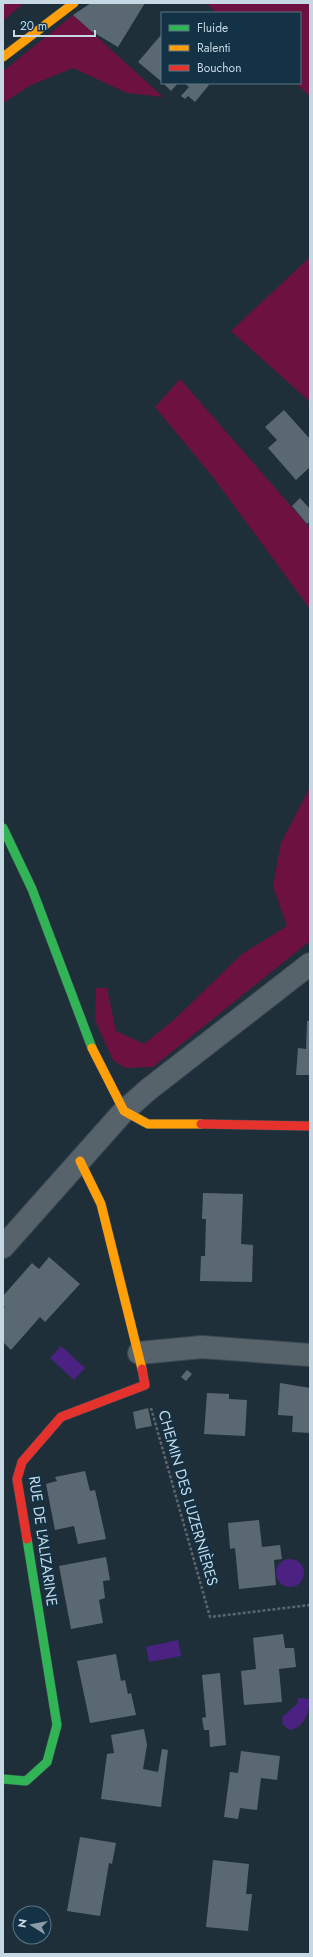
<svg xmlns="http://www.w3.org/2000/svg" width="313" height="1957" font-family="Jost,sans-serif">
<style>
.green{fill:#6d1140}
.water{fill:#4b2182}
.building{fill:#5a6872}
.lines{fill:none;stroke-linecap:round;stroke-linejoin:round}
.street-casing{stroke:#3c4a53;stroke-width:24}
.fast-casing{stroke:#3c4a53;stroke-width:10}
.slow-casing{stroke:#3c4a53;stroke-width:10}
.jam-casing{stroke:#3c4a53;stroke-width:10}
.path{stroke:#5b666f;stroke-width:2.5;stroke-dasharray:3 2;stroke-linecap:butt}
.street{stroke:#57636b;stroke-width:22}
.fast{stroke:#30b455;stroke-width:9}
.slow{stroke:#ff9f0a;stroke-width:9}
.jam{stroke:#e5322d;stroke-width:9}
.labels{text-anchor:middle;stroke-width:4;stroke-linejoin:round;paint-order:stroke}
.street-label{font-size:15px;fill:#c7d8e5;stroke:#133245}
</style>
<rect width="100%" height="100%" fill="#1e2f3a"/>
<!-- green -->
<g class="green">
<polygon points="3,3 24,3 3,21"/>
<polygon points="206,3 310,3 310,96 295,83 300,83 300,13 217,13"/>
<polygon points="73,15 163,97 127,93 73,68 31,85 3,103 3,71"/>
<polygon points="310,257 310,402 231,331"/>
<polygon points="180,379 310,528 310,609 213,477 155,407"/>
<polygon points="310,787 310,941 153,1067 125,1068 113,1060 95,1020 96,988 107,988 116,1031 144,1044 175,1019 242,954 287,926 273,886 281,843"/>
</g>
<!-- water -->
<g class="water">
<polygon points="61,1346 85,1368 74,1380 50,1358"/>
<circle cx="290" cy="1573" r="14"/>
<polygon points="178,1640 181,1656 149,1662 146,1647"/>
<path d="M 298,1698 L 310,1699 C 309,1712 305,1727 290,1730 L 283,1725 L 282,1717 L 297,1704 Z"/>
</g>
<!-- building -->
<g class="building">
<polygon points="91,3 145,3 118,47 91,31 73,15"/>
<polygon points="161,35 162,36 162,82 138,62"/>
<polygon points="163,83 178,83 171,91"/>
<polygon points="184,83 206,83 209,85 195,102 188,96 185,99 181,96 189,87"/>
<polygon points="284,410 310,439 310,467 296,480 268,448 277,440 265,427"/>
<polygon points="300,498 310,509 310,521 307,524 292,506"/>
<polygon points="307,1021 310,1021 310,1075 296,1075 298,1048 306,1049"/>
<polygon points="203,1193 243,1194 241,1244 253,1245 252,1282 200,1281 201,1256 205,1256 206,1219 202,1219"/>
<polygon points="49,1257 80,1284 45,1322 40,1317 11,1350 3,1342 3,1309 5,1307 3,1305 3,1296 32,1263 39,1269"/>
<polygon points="187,1370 192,1374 186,1381 181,1377"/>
<polygon points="280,1383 310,1388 310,1433 292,1432 293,1416 278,1415"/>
<polygon points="207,1393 229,1394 229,1399 247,1400 245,1436 204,1434"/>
<polygon points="148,1408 152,1426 136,1429 133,1412"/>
<polygon points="85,1471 90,1491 95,1490 106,1539 78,1544 74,1526 55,1530 46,1484 57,1481 55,1477"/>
<polygon points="259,1520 262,1547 280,1545 282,1559 274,1560 276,1585 239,1589 235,1548 230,1549 228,1523"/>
<polygon points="106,1557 110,1580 103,1581 105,1598 99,1600 103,1623 71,1629 59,1566"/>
<polygon points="283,1634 285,1648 294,1648 296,1667 279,1669 282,1702 244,1705 241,1671 256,1669 253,1638"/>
<polygon points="116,1654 121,1681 125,1680 128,1694 131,1693 136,1715 90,1723 77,1661"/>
<polygon points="220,1673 226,1745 210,1747 209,1730 204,1730 202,1718 206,1717 202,1675"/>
<polygon points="144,1729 147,1745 143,1769 158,1772 162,1749 168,1750 161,1807 101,1799 107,1754 114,1753 111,1735"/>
<polygon points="241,1751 280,1756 277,1780 261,1778 257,1810 240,1808 238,1819 224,1817 230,1772 238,1773"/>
<polygon points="80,1837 116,1843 112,1864 109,1863 100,1916 67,1911"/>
<polygon points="213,1860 249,1864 246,1894 252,1894 248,1931 206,1927"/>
</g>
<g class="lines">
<!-- street casing -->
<g class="street-casing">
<g id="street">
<polyline points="3,1247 124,1111 149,1089 310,964"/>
<polyline points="139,1353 202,1347 310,1355"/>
</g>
</g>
<!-- fast casing -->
<g class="fast-casing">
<g id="fast">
<polyline points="3,828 32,889 92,1048"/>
<polyline points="3,1779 26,1781 47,1762 57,1725 27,1539"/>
</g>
</g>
<!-- slow casing -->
<g class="slow-casing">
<g id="slow">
<polyline points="3,57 74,3"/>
<polyline points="92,1048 124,1111 148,1124 201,1124"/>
<polyline points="80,1161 101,1204 142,1369"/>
</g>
</g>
<!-- jam casing -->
<g class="jam-casing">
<g id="jam">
<polyline points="201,1124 310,1126"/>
<polyline points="27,1539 17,1479 22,1462 61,1417 145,1385 142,1369"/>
</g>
</g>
<!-- path -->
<polyline class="path" points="151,1408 210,1617 310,1605"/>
<!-- street -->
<use href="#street" class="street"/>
<!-- fast -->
<use href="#fast" class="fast"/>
<!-- slow -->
<use href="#slow" class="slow"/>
<!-- jam -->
<use href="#jam" class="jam"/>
</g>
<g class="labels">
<!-- street labels -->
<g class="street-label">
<text transform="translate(188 1498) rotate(74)" y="5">CHEMIN DES LUZERNIÈRES</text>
<text transform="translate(43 1541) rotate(82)" y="5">RUE DE L'ALIZARINE</text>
</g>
</g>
<!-- border -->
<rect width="313" height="1957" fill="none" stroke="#c7d8e5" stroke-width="8"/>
<!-- legend -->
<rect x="161" y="12" width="140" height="72" fill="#133245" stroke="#5b7485"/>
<rect x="169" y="25" width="20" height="6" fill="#30b455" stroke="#5b7485"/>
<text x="197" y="32" font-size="12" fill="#c7d8e5">Fluide</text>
<rect x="169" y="45" width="20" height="6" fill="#ff9f0a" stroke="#5b7485"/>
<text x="197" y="52" font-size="12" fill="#c7d8e5">Ralenti</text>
<rect x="169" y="65" width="20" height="6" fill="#e5322d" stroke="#5b7485"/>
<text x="197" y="72" font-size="12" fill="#c7d8e5">Bouchon</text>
<!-- north arrow -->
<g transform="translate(32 1925) rotate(281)"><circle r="19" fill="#133245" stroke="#5b7485"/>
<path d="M0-3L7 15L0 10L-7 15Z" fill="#8c9da9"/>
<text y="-6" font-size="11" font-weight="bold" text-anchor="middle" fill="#c7d8e5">N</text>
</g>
<!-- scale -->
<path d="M14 30v6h81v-6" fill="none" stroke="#c7d8e5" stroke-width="2"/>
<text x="20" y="30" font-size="12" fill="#c7d8e5" stroke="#133245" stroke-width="3" paint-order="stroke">20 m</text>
</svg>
